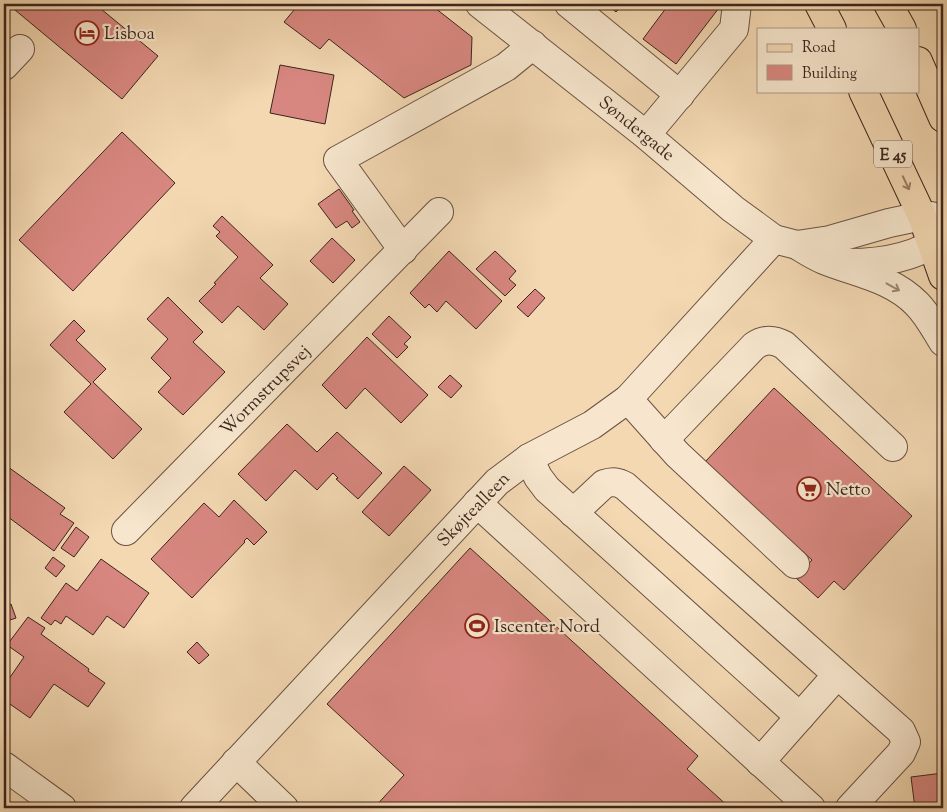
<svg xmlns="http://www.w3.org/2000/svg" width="947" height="812" font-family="'Sorts Mill Goudy',serif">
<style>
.building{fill:#d88780;stroke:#3c251d}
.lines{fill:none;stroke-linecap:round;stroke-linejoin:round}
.minor-casing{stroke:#6a5242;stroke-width:30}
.major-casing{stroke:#3c251d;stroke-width:30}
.minor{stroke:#f7e6cd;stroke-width:28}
.major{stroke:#f3d8b2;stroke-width:28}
.oneway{stroke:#987e68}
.oneway2{stroke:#9a8675}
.labels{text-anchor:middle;stroke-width:4.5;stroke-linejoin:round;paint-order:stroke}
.shield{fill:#f7e6cd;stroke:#745f52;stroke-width:1}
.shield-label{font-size:16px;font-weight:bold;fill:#3c251d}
.poi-label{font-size:18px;fill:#3c251d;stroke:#f7e6cd;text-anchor:start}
.street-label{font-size:18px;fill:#3c251d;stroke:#f7e6cd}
</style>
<rect width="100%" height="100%" fill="#f3d8b2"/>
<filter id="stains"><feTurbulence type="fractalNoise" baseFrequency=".004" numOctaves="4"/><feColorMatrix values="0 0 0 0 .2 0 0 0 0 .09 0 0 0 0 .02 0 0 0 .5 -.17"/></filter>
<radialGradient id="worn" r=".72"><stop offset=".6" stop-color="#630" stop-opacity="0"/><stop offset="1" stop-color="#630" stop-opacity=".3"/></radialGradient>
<!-- building -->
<g class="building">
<polygon points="20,4 95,4 158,56 122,99 15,10"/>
<polygon points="299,4 430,4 472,37 471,65 404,98 329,39 320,49 284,22"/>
<polygon points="607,4 623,4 616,12"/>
<polygon points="669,4 722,4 676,64 643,39"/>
<polygon points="280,65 334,75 325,124 270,113"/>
<polygon points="122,132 175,183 73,291 19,240"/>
<polygon points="339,189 354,210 352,211 360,222 352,228 347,221 336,228 318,204"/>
<polygon points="222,216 273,265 260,278 288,304 264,330 238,306 222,323 199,301 216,284 214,283 238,257 216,236 220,232 213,226"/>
<polygon points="332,238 355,260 333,283 310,261"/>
<polygon points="449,251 502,301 476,329 446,301 437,312 429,304 425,308 410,293"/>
<polygon points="495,251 516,271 509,279 516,285 505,296 476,269"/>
<polygon points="535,289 545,298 528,317 517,307"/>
<polygon points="168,297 203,332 193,342 225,372 183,415 158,392 171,378 151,358 168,339 147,319"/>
<polygon points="389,316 411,337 404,344 408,347 397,358 372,334"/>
<polygon points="74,320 85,331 76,340 106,369 93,382 142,429 113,459 64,412 91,384 50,345"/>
<polygon points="367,337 428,395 401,423 365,388 346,409 322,385"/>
<polygon points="450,375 462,386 451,398 438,387"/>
<polygon points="774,388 912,516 844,590 834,581 818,598 796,578 812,560 705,462"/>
<polygon points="287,424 317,452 337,432 382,473 358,499 336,479 338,478 333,473 317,490 295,470 266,501 238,474"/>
<polygon points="4,464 65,508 60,514 74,523 54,551 4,514"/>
<polygon points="404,466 431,490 389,536 362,512"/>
<polygon points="234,500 267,532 254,545 247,538 244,541 245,542 192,598 151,559 204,503 219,517"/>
<polygon points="76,527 89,537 74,557 61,548"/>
<polygon points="470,548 698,756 687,769 730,808 374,808 404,775 327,704"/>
<polygon points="53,557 65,566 56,577 45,568"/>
<polygon points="101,559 149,593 124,628 107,616 93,635 66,616 61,624 55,620 51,625 41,618 66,583 77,591"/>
<polygon points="11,604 16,618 4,622 4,606"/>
<polygon points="28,617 45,628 41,634 89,669 88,671 105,683 88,707 54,684 30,718 4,700 4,686 24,657 7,645"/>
<polygon points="197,642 209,655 199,664 187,652"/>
<polygon points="943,773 943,808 915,808 911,777"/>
</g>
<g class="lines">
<!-- minor casing -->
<g class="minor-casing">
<g id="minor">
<polyline points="480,4 646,135 733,209 774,239 797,245 830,240 889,223 922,216 931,216 943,220"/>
<polyline points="569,4 680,95"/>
<polyline points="4,66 20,49"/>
<polyline points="646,135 734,29 737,4"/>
<path d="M 797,245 C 805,250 814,256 824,260 C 856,273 892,278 917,304 C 928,315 935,329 943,342"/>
<polyline points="403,250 338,160 506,67 533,45"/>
<path d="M 848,263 C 882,263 916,258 943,237"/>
<polyline points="628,399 677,454 795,564"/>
<path d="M 664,440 L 754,346 C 764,339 773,339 784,345 L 893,447"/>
<polyline points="529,458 538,477 547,489 800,717"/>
<polyline points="477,503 811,808"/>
<path d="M 573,513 L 604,484 C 613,481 618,482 625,486 L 901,731 L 906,742 L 901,753 L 850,808"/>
<polyline points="126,531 439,212"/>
<polyline points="236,762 284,808"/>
<polyline points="760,762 837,675"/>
<polyline points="4,766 62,808"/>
<polyline points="194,808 497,482 529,458 592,425 628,399 774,239"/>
</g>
</g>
<!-- major casing -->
<g class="major-casing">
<g id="major">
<polyline points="819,4 832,29"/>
<polyline points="888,4 902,29"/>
<polyline points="918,61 943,118"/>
<polyline points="863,91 922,216 943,276"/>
</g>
</g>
<!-- minor -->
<use href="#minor" class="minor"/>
<!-- major -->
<use href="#major" class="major"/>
</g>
<!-- one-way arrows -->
<defs><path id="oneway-shaft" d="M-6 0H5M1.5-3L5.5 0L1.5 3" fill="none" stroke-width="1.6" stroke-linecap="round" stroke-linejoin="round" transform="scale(1.25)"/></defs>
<use class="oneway" href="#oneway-shaft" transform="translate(906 183) rotate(65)"/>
<use class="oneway2" href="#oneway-shaft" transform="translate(893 287) rotate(29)"/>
<!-- icons -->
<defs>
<g id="hotel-ring" transform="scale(1.25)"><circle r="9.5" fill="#f7e6cd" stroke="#8f2418" stroke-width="1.5"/><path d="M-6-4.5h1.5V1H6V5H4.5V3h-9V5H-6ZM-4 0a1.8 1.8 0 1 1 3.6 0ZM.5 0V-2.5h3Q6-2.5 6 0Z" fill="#8f2418"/></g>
<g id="supermarket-ring" transform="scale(1.25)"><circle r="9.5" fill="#f7e6cd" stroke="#8f2418" stroke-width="1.5"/><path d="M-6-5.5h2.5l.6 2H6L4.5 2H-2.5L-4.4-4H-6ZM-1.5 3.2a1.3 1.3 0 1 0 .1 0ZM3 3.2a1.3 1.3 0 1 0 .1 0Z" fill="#8f2418"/></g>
<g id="stadium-ring" transform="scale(1.25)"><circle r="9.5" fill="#f7e6cd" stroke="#8f2418" stroke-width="1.5"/><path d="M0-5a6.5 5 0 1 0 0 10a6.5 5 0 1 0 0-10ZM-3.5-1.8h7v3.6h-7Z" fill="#8f2418"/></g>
</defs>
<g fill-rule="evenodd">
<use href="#hotel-ring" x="87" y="33"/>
<use href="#supermarket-ring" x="809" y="489"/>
<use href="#stadium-ring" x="477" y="626"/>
</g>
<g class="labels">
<!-- shield labels -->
<rect class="shield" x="874" y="140.5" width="38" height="27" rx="4"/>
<g class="shield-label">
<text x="893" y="160">E 45</text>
</g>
<!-- poi labels -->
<g class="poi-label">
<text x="104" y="39">Lisboa</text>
<text x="826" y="495">Netto</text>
<text x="494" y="632">Iscenter Nord</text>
</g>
<!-- street labels -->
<g class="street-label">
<text transform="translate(637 128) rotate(39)" y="6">Søndergade</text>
<text transform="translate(265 390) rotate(-45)" y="6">Wormstrupsvej</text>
<text transform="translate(473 509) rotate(-46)" y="6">Skøjtealleen</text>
</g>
</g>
<!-- margin -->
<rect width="947" height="812" fill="none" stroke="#f3d8b2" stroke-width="20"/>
<rect x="5" y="5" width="937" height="802" fill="none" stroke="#3c251d" stroke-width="2.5"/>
<rect x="10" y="10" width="927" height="792" fill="none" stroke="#3c251d"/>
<!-- legend -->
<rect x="757" y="28" width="162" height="65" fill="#f7e6cd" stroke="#ac9987"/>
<rect x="767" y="44" width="25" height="8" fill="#f3d8b2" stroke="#ac9987"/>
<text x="802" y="52" font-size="15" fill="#3c251d">Road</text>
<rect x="767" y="65" width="25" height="15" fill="#d88780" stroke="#ac9987"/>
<text x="802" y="78" font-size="15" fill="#3c251d">Building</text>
<rect width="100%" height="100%" filter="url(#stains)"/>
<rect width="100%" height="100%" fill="url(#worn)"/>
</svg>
